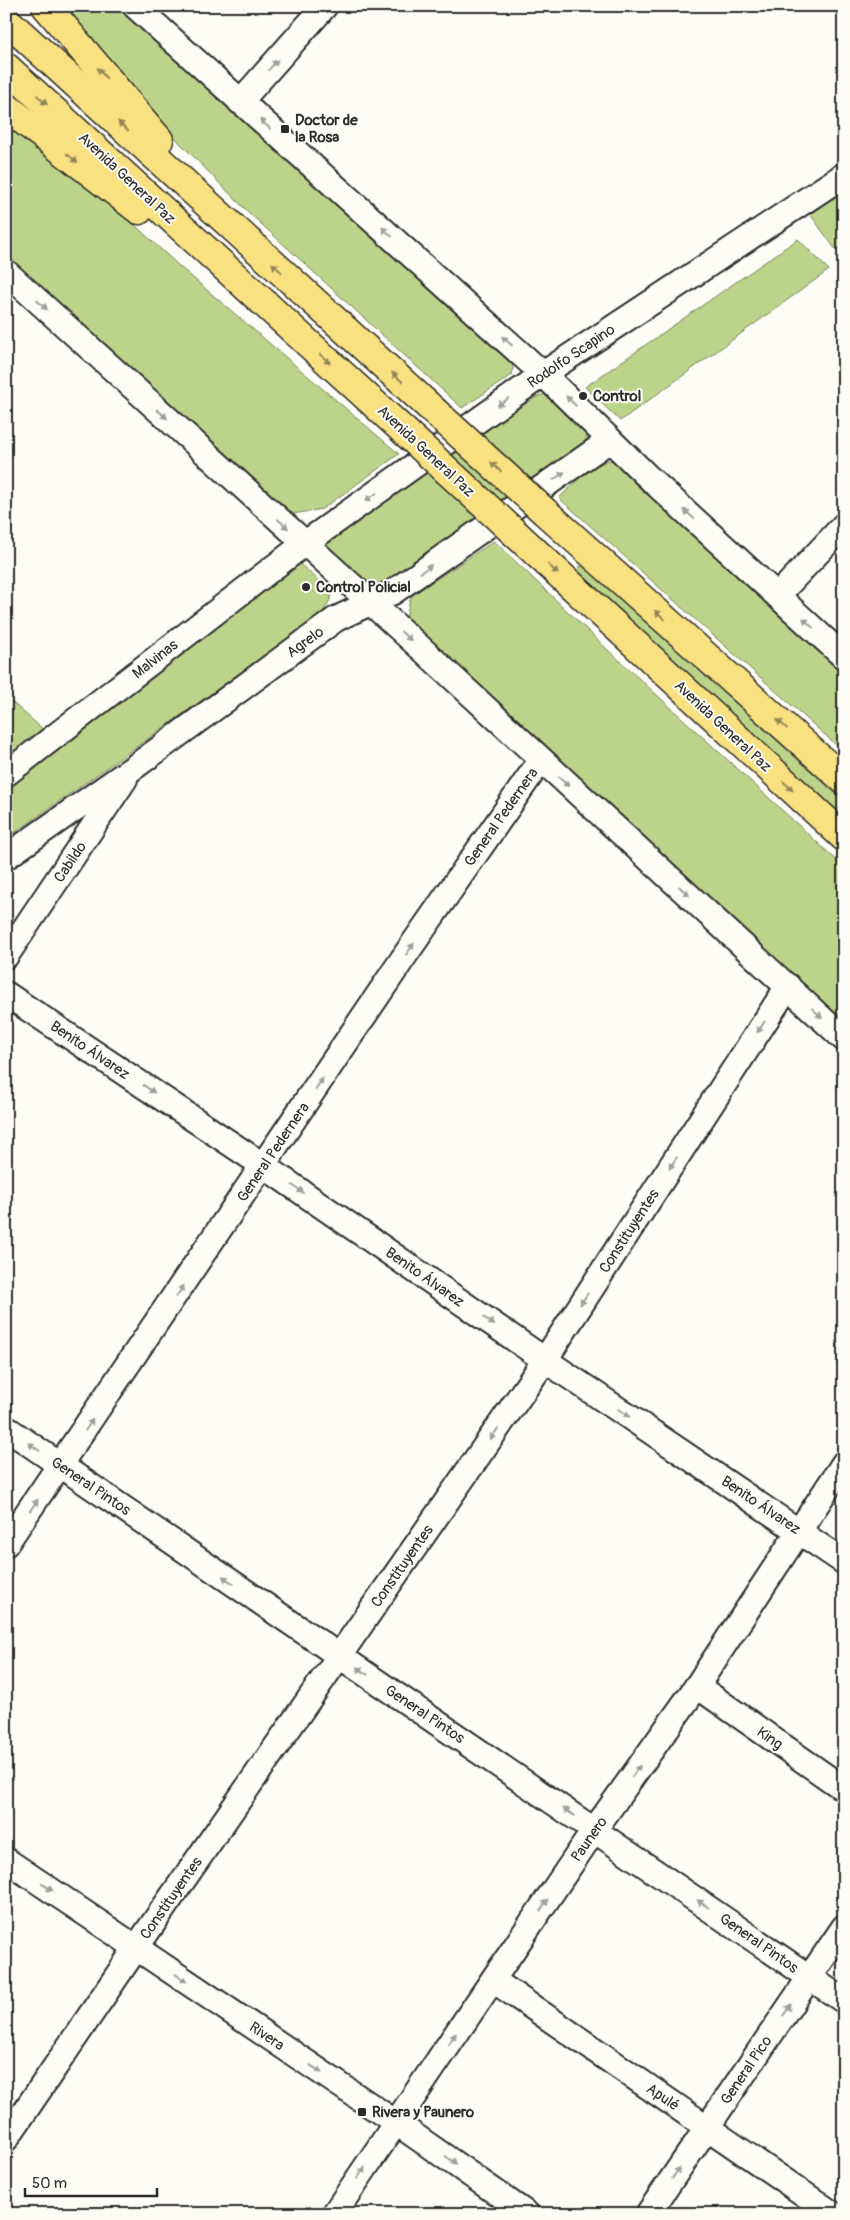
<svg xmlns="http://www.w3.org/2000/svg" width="850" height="2220" font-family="Pangolin,sans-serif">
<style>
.green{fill:#bcd48a;stroke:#74805a}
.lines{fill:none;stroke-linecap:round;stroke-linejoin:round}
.minor-casing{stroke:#2b2b2b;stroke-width:28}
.highway-casing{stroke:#2b2b2b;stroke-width:31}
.minor{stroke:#fdfcf7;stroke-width:24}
.highway{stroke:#f9e181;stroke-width:28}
.highway-bridge-casing{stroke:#2b2b2b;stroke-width:31;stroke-linecap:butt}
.highway-bridge{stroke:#f9e181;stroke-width:28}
.oneway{fill:#9e9e9b}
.oneway2{fill:#928656}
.poi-dot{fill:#2b2b2b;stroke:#fdfcf7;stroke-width:2}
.labels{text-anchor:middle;stroke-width:4;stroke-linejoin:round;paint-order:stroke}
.poi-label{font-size:15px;font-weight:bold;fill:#2b2b2b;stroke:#fdfcf7;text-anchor:start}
.street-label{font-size:15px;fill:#2b2b2b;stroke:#fdfcf7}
</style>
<rect width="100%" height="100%" fill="#fdfcf7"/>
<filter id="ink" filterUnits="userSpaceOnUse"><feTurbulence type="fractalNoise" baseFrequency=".02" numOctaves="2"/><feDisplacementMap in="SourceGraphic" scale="10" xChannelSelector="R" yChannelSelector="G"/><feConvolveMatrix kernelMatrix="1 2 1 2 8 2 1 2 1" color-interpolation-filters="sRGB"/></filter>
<g filter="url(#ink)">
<!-- green -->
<g class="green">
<polygon points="60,6 123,6 511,363 513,367 512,375 462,408 246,210 180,143"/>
<polygon points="6,120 112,204 180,267 399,454 322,509 293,514 55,310 6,262"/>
<polygon points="844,190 844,244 836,250 810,214"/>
<polygon points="798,239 829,270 620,421 585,387"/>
<polygon points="548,394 586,429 587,437 584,444 378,588 367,583 320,545 326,532 538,396"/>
<polygon points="608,460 621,462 844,665 844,752 559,498 587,471"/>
<polygon points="494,541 608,650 844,867 844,1022 406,618 411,596"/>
<polygon points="294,559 332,592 330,600 321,616 6,839 6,785"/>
<polygon points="584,566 844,801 844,818 578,571 579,567"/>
<polygon points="6,697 45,731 6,759"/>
</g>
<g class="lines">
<!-- minor casing -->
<g class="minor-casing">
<g id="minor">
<polyline points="135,6 543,374 647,476 844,657"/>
<polyline points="240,102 325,6"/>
<polyline points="6,272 424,651 844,1039"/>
<polyline points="778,595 844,525"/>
<polyline points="6,774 304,544 543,374 844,175"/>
<polyline points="6,857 133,768 336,619 393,592 610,440"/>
<polyline points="6,956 125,779"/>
<polyline points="6,994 264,1166 545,1360 844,1562"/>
<polyline points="6,1428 844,2001"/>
<polyline points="6,1544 408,951 541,760"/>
<polyline points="697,1686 844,1789"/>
<polyline points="6,1860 395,2122 527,2214"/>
<polyline points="493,1980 833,2214"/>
<polyline points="6,2139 136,1948 545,1360 788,986"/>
<polyline points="334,2214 595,1829 697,1686 844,1463"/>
<polyline points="648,2214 844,1927"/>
</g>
</g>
<!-- highway casing -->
<g class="highway-casing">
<g id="highway">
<polyline points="46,6 159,140"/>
<polyline points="6,20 433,410"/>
<polyline points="6,67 404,431"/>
<polyline points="6,107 139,210"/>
<polyline points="545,512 844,780"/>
<polyline points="517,535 844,837"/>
</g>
</g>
<!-- minor -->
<use href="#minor" class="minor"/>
<!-- highway -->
<use href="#highway" class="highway"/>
<!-- highway-bridge casing -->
<g class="highway-bridge-casing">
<g id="highway-bridge">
<polyline points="433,410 545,512"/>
<polyline points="404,431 517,535"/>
</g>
</g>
<!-- highway-bridge -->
<use href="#highway-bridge" class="highway-bridge"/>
</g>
<!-- one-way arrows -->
<defs><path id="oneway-solid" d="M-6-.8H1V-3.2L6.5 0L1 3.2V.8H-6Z" transform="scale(1.25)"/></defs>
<g class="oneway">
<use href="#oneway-solid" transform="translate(273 65) rotate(-48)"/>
<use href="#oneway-solid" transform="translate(265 124) rotate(-138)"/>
<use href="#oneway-solid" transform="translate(387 232) rotate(-138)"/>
<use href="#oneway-solid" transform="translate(42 305) rotate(42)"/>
<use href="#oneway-solid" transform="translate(507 341) rotate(-138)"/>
<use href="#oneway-solid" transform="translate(571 401) rotate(-136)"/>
<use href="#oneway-solid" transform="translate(503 402) rotate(145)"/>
<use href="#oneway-solid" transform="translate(162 414) rotate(42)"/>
<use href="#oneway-solid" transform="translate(559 476) rotate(-35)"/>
<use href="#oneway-solid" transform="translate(371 497) rotate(145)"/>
<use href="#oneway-solid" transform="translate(689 514) rotate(-138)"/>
<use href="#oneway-solid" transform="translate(283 524) rotate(43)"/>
<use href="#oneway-solid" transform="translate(426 569) rotate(-35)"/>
<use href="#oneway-solid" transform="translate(808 623) rotate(-137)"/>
<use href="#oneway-solid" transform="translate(406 636) rotate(41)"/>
<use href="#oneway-solid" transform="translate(564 782) rotate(42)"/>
<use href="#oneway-solid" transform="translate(684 891) rotate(42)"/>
<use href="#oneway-solid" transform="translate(410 949) rotate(-56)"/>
<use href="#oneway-solid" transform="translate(817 1013) rotate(43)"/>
<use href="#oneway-solid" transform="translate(761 1027) rotate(123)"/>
<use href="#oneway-solid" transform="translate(319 1084) rotate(-56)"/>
<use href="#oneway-solid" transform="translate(149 1089) rotate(34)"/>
<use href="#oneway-solid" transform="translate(673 1163) rotate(123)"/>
<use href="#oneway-solid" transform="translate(298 1189) rotate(35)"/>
<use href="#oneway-solid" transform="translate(180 1291) rotate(-56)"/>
<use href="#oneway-solid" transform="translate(584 1299) rotate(123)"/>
<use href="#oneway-solid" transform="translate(489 1321) rotate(35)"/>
<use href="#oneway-solid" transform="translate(624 1413) rotate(34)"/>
<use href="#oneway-solid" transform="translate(89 1425) rotate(-56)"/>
<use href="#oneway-solid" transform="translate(494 1434) rotate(125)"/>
<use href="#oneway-solid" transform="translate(34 1447) rotate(-145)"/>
<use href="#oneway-solid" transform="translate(34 1505) rotate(-55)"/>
<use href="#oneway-solid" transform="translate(228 1580) rotate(-146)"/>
<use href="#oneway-solid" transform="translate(362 1671) rotate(-146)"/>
<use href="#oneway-solid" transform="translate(636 1771) rotate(-54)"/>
<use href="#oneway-solid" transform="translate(569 1812) rotate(-146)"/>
<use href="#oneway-solid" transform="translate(47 1887) rotate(34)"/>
<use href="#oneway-solid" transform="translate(703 1904) rotate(-145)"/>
<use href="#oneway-solid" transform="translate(544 1905) rotate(-56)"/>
<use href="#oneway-solid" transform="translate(181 1978) rotate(34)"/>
<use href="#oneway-solid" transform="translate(787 2010) rotate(-56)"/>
<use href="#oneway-solid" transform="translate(452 2039) rotate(-55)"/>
<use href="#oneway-solid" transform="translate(316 2069) rotate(34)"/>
<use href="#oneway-solid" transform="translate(451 2160) rotate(35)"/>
<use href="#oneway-solid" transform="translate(361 2173) rotate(-56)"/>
<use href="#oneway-solid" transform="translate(676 2173) rotate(-56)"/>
</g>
<g class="oneway2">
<use href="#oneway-solid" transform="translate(102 73) rotate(-130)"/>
<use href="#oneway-solid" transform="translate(42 100) rotate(43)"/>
<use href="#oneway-solid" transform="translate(123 126) rotate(-137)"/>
<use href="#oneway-solid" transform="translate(72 158) rotate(38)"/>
<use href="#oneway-solid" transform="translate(277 268) rotate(-138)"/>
<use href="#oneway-solid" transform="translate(325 359) rotate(42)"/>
<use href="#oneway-solid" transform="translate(397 377) rotate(-138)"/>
<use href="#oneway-solid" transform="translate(496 467) rotate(-138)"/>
<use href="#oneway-solid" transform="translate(553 569) rotate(43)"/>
<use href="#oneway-solid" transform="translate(660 615) rotate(-138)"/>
<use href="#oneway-solid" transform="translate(782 724) rotate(-138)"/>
<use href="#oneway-solid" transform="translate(788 786) rotate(43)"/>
</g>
</g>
<!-- markers -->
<g class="poi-dot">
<rect x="280" y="124" width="10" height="10" rx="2.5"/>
<circle cx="583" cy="396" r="5"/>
<circle cx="306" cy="587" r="5"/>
<rect x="357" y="2107" width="10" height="10" rx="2.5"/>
</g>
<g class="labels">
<!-- poi labels -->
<g class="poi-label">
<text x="295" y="125">Doctor de<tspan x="295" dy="17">la Rosa</tspan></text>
<text x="593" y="401">Control</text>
<text x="316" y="592">Control Policial</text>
<text x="372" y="2117">Rivera y Paunero</text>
</g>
<!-- street labels -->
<g class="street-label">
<text transform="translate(127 178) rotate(43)" y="5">Avenida General Paz</text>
<text transform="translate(571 356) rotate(-34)" y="5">Rodolfo Scapino</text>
<text transform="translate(426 451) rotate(43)" y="5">Avenida General Paz</text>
<text transform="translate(305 642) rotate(-36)" y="5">Agrelo</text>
<text transform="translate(155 659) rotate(-38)" y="5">Malvinas</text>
<text transform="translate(723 726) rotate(43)" y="5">Avenida General Paz</text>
<text transform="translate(501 817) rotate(-55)" y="5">General Pedernera</text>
<text transform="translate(70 862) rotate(-56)" y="5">Cabildo</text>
<text transform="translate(90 1050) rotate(34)" y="5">Benito Álvarez</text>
<text transform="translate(273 1152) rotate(-56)" y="5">General Pedernera</text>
<text transform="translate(629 1231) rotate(-57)" y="5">Constituyentes</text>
<text transform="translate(425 1277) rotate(35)" y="5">Benito Álvarez</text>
<text transform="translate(91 1486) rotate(34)" y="5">General Pintos</text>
<text transform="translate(761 1505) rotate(34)" y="5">Benito Álvarez</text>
<text transform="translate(402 1566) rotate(-55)" y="5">Constituyentes</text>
<text transform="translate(425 1714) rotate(34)" y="5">General Pintos</text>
<text transform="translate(770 1738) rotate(35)" y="5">King</text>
<text transform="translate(589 1839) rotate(-55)" y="5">Paunero</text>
<text transform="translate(171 1898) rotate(-55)" y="5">Constituyentes</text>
<text transform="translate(759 1943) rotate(35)" y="5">General Pintos</text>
<text transform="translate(267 2036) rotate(34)" y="5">Rivera</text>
<text transform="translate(746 2070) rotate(-56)" y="5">General Pico</text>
<text transform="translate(663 2097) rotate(34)" y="5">Apulé</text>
</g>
</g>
<!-- margin -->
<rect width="850" height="2220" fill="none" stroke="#fdfcf7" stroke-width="25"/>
<rect x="12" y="12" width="825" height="2195" fill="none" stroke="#2b2b2b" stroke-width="2" filter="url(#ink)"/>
<!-- scale -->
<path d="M25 2188v8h132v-8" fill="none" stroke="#2b2b2b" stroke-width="2.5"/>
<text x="32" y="2188" font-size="15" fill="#2b2b2b" stroke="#fdfcf7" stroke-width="4" paint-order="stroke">50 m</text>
</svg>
